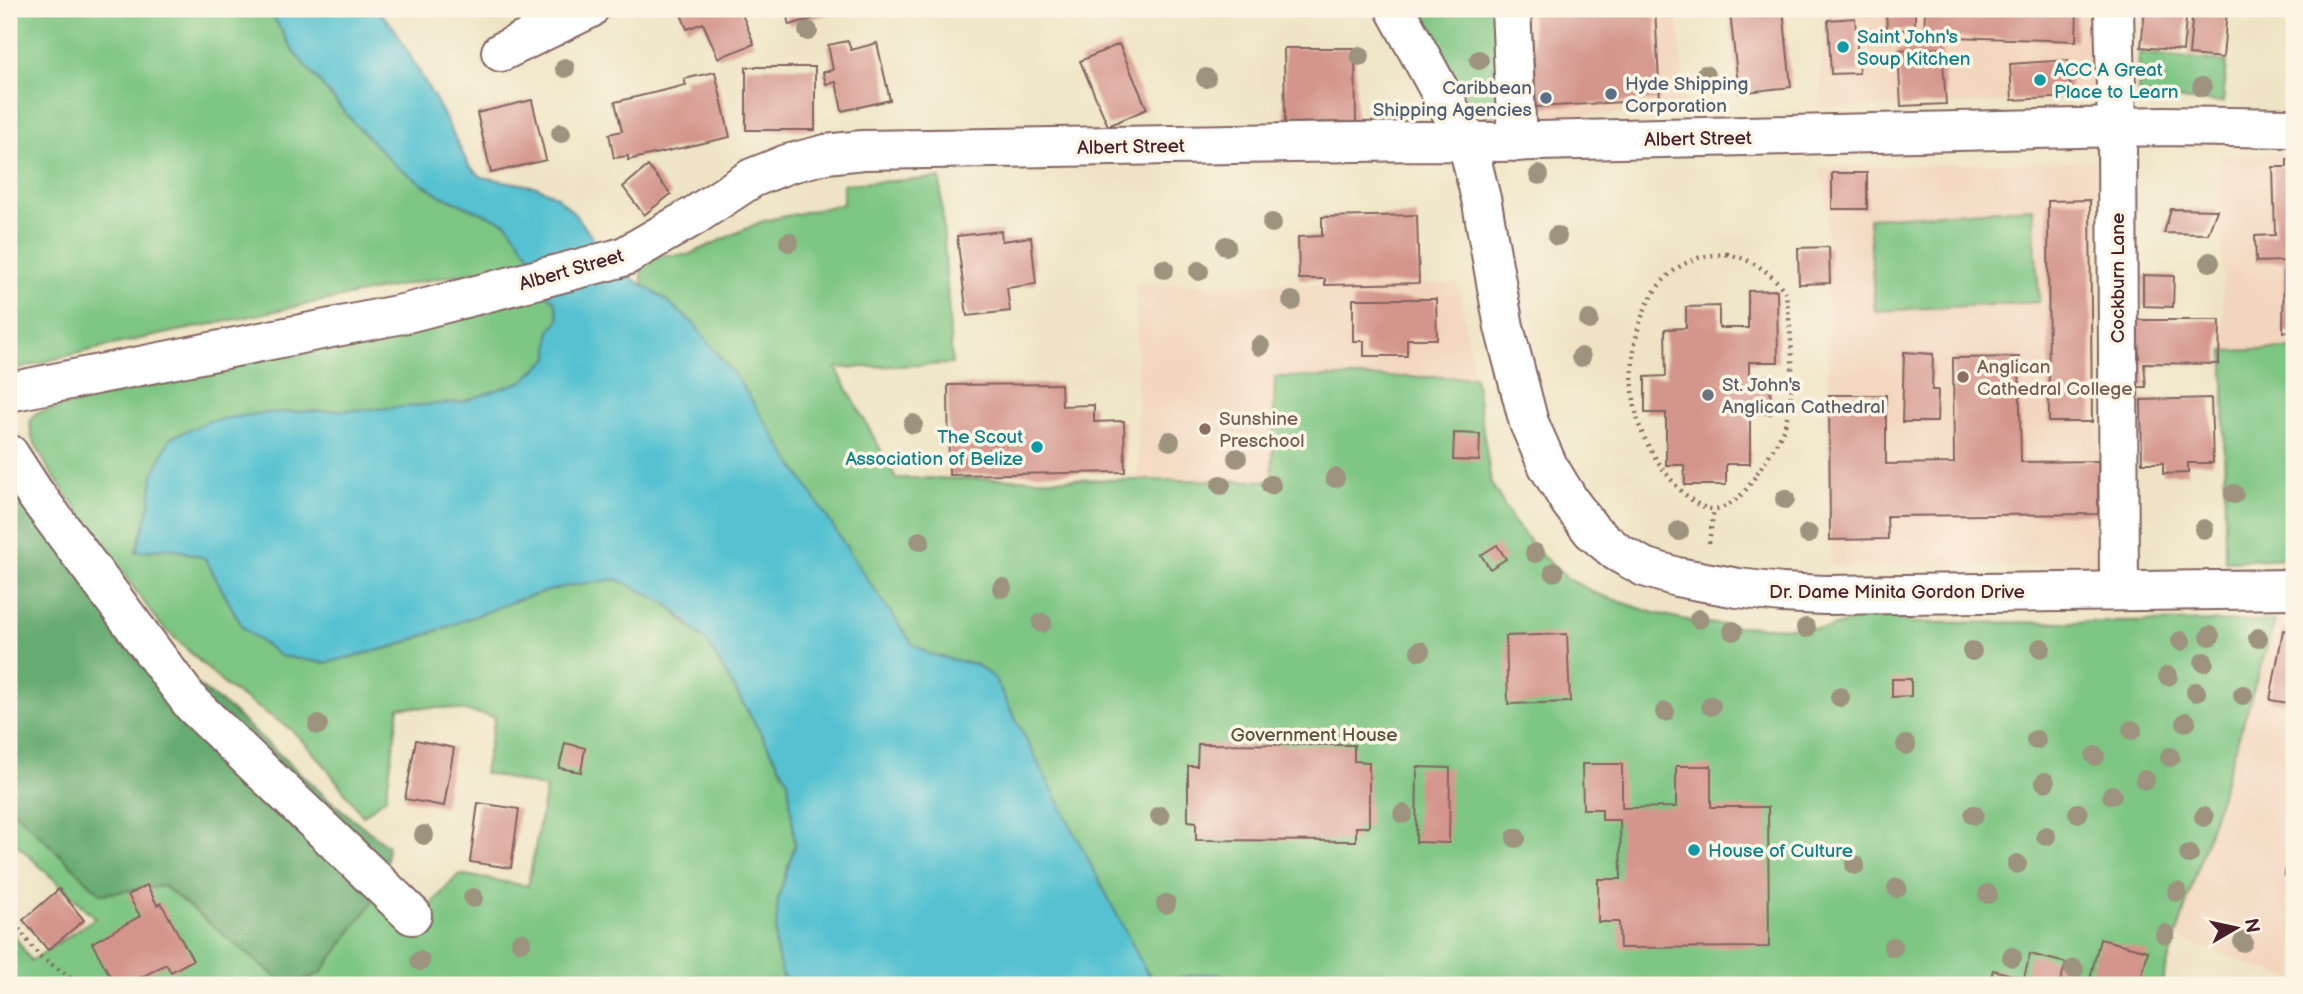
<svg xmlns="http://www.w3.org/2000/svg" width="2303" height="994" font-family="'Balsamiq Sans',sans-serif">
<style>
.built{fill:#f2d5bd}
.green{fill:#7ec683;stroke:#647257;stroke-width:2}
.forest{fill:#66ab71;stroke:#58654e;stroke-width:2}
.water{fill:#56c2d1;stroke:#50707e;stroke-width:2}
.building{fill:#d4958c}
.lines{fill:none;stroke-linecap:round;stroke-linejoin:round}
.minor-casing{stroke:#836461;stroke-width:42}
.major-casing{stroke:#836461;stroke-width:42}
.path{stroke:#836461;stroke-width:4.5;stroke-dasharray:2 5;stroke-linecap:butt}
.minor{stroke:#fff;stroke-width:38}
.major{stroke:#fff;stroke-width:38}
.tree{fill:#9d937f}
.culture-dot{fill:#0f9aa8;stroke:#fcf5e5;stroke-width:2.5}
.service-dot{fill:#5c6f8a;stroke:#fcf5e5;stroke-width:2.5}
.education-dot{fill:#8d6e63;stroke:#fcf5e5;stroke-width:2.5}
.worship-dot{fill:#6b7280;stroke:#fcf5e5;stroke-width:2.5}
.labels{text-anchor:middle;stroke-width:7;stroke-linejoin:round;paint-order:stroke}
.culture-label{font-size:19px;fill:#0d838f;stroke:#fcf5e5;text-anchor:start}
.service-label{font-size:19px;fill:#4e5e75;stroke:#fcf5e5;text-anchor:start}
.street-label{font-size:19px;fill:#4a1f2b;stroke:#fcf5e5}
.education-label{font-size:19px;fill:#785e54;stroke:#fcf5e5;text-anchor:start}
.worship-label{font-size:19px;fill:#5b616d;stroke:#fcf5e5;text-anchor:start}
.park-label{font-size:19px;fill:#5a5145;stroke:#fcf5e5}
</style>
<rect width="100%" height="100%" fill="#fcf5e5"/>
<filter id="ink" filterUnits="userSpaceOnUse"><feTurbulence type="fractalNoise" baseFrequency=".0143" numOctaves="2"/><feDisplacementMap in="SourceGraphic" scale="14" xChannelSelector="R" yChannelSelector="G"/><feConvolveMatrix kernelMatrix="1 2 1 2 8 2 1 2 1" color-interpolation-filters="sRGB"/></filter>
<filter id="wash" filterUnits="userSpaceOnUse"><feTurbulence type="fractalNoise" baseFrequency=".00686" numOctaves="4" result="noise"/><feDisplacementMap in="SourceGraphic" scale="28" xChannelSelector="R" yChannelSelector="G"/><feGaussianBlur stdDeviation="1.57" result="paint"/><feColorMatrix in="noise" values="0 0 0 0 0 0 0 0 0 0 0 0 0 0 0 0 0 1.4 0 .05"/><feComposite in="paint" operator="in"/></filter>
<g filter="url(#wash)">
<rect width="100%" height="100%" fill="#eee4c5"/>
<!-- built -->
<g class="built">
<polygon points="1525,9 1677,9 1686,111 1528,118"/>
<polygon points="1824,9 2098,9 2099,99 1819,108"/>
<polygon points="2294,153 2294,349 2224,351 2220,155"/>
<polygon points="2096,161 2099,566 1831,566 1826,188 1819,167"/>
<polygon points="1136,284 1458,284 1475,377 1275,377 1272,481 1138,480"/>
<polygon points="2275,621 2294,622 2294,980 2176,938"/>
</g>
<!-- green -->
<g class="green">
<path d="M 9,9 L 269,9 L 293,51 L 355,124 L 441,196 L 507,223 L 535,262 C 435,277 336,298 237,319 C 161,335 83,349 9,372 Z"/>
<path d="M 1421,9 L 1497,9 L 1499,112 C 1492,117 1482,119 1475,114 Z"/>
<polygon points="2139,53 2227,62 2223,102 2138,97"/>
<path d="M 940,178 L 952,364 L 836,368 L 896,478 L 1272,481 L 1275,377 L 1475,377 L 1491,483 L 1514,522 L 1542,556 L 1568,579 L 1597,594 L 1651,612 L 1695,622 L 1736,626 L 1827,629 L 1859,618 L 1896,617 L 1914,623 L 2275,621 L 2161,985 L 1256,985 C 1239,980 1220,972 1202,974 C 1186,975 1170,982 1153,979 L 938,700 L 644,292 L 641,272 L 645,264 L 654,258 L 667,255 L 688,255 L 763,221 L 843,204 L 843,184 Z"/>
<polygon points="2033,208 2039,302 1875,311 1869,218"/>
<polygon points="544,292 568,303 557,395 153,475 150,506 136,552 171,548 205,558 243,628 325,663 396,646 443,628 562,491 680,618 708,643 788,780 795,845 778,899 782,975 792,985 292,985 321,973 384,886 424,912 459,874 528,886 546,788 484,773 495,717 449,708 399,707 386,797 363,816 322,762 292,730 227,687 159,623 49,470 32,438 30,422 36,413"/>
<polygon points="2294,349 2294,558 2225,561 2224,351"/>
<polygon points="9,806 101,894 164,886 286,985 9,985 9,927 31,961 95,918 9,837"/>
</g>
<!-- forest -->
<polygon class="forest" points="9,470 171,665 231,710 328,799 388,846 384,886 321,973 292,985 286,985 164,886 101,894 9,806"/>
<!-- water -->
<polygon class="water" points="269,9 377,9 394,28 439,106 469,166 482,177 537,187 556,196 572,211 593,238 599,258 662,297 694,324 739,381 863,573 912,643 929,654 977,665 995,679 1146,971 1153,979 1162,981 1202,974 1215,974 1256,985 792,985 782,975 775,944 778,899 795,845 788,780 708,643 667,604 617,579 567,586 520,599 396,646 325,663 280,656 243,628 205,558 171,548 136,552 150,506 153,475 170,438 209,421 263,413 376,409 462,402 523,381 549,358 550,331 559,319 555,301 544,292 535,262 507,223 441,196 396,166 355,124 293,51"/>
<g id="blocks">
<!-- building -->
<g class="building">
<polygon points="679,9 740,9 754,44 718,58 703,23 687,29"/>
<polygon points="785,9 832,9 833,13 789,25"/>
<polygon points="1553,9 1655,9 1660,100 1536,107 1531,10"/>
<polygon points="1770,9 1783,9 1791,87 1739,93 1730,13"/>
<polygon points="1886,9 1915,9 1915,29 1887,31"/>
<polygon points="1925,9 2077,9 2076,41 1924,36"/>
<polygon points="2145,9 2187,9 2183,51 2141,47"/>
<polygon points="2193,9 2227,9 2223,58 2189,55"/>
<polygon points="1855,18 1859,73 1831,74 1828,20"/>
<polygon points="848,41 851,50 877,43 890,100 842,111 836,82 826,84 823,72 833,70 828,45"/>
<polygon points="1119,44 1147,109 1108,126 1080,61"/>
<polygon points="1284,48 1355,48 1356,122 1285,123"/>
<polygon points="1942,48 1946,104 1901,106 1898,50"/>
<polygon points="2068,60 2071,97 2012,100 2010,64"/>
<rect x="746" y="67" width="69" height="63"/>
<polygon points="715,72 730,137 628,160 628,156 614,158 609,134 622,131 615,102 686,85 684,79"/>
<polygon points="532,100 546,160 491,173 477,113"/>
<polygon points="2287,159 2294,160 2294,331 2283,332 2284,261 2256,262 2255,236 2275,235 2273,167 2287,167"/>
<polygon points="648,166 671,194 644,215 623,187"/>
<rect x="1832" y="173" width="35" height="36"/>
<polygon points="2090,200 2092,422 2049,422 2048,201"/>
<polygon points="2171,209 2217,210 2208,234 2164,233"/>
<polygon points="1417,215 1419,283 1325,285 1325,279 1299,279 1298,237 1322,236 1322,217"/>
<polygon points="1001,231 1002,241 1031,237 1036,284 1007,288 1010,311 967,316 957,236"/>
<polygon points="1829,247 1830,283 1799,284 1798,248"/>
<polygon points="2143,275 2174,276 2173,307 2143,306"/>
<polygon points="1777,290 1778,362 1749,362 1749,376 1770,376 1771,414 1750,413 1750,464 1726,464 1726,485 1685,485 1684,465 1666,465 1666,413 1645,413 1645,377 1666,376 1665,329 1686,328 1686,307 1719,306 1719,328 1748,328 1748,291"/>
<polygon points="1353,299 1436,299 1437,339 1407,339 1407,356 1364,356 1364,341 1353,341"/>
<polygon points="2137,320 2220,320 2219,364 2144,363 2146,387 2135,387 2133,358 2139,358"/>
<polygon points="1904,352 1933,354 1932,390 1938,390 1937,422 1902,422"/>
<polygon points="2019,357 2021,462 2098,461 2098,514 1887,516 1888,539 1830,540 1829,395 1886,395 1886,464 1954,463 1953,358"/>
<polygon points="1061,384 1062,406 1094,405 1094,422 1124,421 1125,472 949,475 948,385"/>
<polygon points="2211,398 2213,463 2188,463 2188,473 2163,474 2163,463 2142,463 2141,400"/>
<polygon points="1454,433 1480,434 1479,461 1453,460"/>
<polygon points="1497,545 1506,559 1490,569 1481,555"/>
<polygon points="2283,630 2294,632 2294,704 2270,700"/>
<polygon points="1567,634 1570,702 1508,704 1506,636"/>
<polygon points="1892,679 1911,679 1911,696 1892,697"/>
<polygon points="416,740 454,748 444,806 405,799"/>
<polygon points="565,743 585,748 581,772 559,768"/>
<polygon points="1198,744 1354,745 1354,761 1369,762 1369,827 1356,827 1356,841 1196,840 1196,822 1188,821 1188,766 1197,766"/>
<polygon points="1582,764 1622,764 1622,808 1676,807 1676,766 1711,766 1711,807 1768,807 1769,947 1620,948 1619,922 1598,922 1598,879 1621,879 1620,820 1602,820 1602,809 1583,809"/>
<polygon points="1417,767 1450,768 1449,843 1416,842"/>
<polygon points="478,803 519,809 511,868 470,862"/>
<polygon points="2294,843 2294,879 2284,876"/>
<polygon points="147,885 157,905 161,903 193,960 171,972 166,964 127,985 115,985 92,943 140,916 128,895"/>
<polygon points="59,889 84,920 48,950 23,920"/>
<polygon points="2100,939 2148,951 2140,985 2115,985 2090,979"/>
<polygon points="2030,954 2066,963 2059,985 1989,985 1993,970 2024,978"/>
</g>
</g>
</g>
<g filter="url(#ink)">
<use href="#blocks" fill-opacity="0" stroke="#836461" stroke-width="2"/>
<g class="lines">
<!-- minor casing -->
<g class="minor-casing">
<g id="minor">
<polyline points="1511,9 1517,142"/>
<polyline points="2114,9 2117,127 2119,590"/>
<polyline points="501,52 589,9"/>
<polyline points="9,392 407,313 616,259 625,256 694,216 752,178 787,164 826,154 863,150 1423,141 1498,142 2164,126 2294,128"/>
<polyline points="9,454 33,491 192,704 412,915"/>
</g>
</g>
<!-- major casing -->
<g class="major-casing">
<polyline id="major" points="1395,9 1467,141 1482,203 1504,327 1529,423 1548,466 1570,502 1592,531 1617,552 1644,567 1677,577 1738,588 1782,593 1825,595 2294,589"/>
</g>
<!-- path -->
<g class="path">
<path d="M 1727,254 C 1751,259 1774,273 1786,294 C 1791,334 1797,381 1786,421 C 1781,440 1768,456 1758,472 C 1749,487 1735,507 1715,509 C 1685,511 1644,446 1638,421 C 1624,366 1634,282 1695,259 C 1705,255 1716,255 1727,254 Z"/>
<polyline points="1709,543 1714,509"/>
<polyline points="19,929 40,957 83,985"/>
</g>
<!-- minor -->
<use href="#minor" class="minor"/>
<!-- major -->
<use href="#major" class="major"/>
</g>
<!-- trees -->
<g class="tree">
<circle cx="808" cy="31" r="10"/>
<circle cx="1360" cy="56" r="10"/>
<circle cx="1479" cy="60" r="10"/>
<circle cx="565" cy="68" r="10"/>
<circle cx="1705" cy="75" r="10"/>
<circle cx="1206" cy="78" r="10"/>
<circle cx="2202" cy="87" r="10"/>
<circle cx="561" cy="133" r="10"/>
<circle cx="1539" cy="175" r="10"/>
<circle cx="1272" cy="223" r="10"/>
<circle cx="1557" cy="236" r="10"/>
<circle cx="789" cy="242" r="10"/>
<circle cx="1226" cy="246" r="10"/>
<circle cx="2210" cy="262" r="10"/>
<circle cx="1164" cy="269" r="10"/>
<circle cx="1199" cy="271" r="10"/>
<circle cx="1292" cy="301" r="10"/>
<circle cx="1589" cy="320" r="10"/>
<circle cx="1260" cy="346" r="10"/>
<circle cx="1581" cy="357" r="10"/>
<circle cx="913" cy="424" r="10"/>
<circle cx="1170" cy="441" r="10"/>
<circle cx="1237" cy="458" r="10"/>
<circle cx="1335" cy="478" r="10"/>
<circle cx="1221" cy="485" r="10"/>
<circle cx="1271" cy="485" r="10"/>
<circle cx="2234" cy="494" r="10"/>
<circle cx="1785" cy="499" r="10"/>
<circle cx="2204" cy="529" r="10"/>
<circle cx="1679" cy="531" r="10"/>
<circle cx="1808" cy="534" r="10"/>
<circle cx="920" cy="541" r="10"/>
<circle cx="1535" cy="553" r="10"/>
<circle cx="1554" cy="572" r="10"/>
<circle cx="1002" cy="588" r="10"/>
<circle cx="1699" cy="619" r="10"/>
<circle cx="1042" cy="623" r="10"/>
<circle cx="1806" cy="628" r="10"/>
<circle cx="1733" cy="631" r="10"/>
<circle cx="2210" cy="636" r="10"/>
<circle cx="2258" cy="638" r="10"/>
<circle cx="2181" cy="641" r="10"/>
<circle cx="2041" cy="648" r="10"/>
<circle cx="1420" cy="651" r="10"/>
<circle cx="1972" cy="651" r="10"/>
<circle cx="2204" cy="662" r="10"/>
<circle cx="2168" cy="676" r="10"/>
<circle cx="2196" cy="692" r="10"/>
<circle cx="2243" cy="695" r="10"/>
<circle cx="1840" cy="697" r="10"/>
<circle cx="1711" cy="706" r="10"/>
<circle cx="1665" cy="712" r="10"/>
<circle cx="2186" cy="722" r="10"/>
<circle cx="318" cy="725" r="10"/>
<circle cx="2132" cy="730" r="10"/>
<circle cx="2036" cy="740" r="10"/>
<circle cx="1906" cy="745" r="10"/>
<circle cx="2095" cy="756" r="10"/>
<circle cx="2170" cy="757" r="10"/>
<circle cx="2145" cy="780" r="10"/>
<circle cx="2045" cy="782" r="10"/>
<circle cx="2112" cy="795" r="10"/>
<circle cx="2078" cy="813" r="10"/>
<circle cx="1403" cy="814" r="10"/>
<circle cx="1974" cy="815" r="10"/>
<circle cx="1160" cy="816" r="10"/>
<circle cx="2204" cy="817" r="10"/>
<circle cx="424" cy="835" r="10"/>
<circle cx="2046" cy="836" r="10"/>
<circle cx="1516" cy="838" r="10"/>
<circle cx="2189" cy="854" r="10"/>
<circle cx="2017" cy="864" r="10"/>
<circle cx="1855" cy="865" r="10"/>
<circle cx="1897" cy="888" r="10"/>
<circle cx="2177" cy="892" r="10"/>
<circle cx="1988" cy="894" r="10"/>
<circle cx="473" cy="898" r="10"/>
<circle cx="1166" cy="904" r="10"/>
<circle cx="2165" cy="934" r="10"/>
<circle cx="521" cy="942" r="10"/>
<circle cx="2243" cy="942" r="10"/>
<circle cx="1893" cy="947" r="10"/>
<circle cx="2012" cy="957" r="10"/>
<circle cx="420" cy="961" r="10"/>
<circle cx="2074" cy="969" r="10"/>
</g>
</g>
<!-- markers -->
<g class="culture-dot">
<circle cx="1843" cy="47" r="7"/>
<circle cx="2040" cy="80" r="7"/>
<circle cx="1037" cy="447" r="7"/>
<circle cx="1694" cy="850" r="7"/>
</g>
<g class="service-dot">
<circle cx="1611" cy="94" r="7"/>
<circle cx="1546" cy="98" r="7"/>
</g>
<g class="education-dot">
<circle cx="1963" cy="377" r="7"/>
<circle cx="1205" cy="429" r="7"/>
</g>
<circle class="worship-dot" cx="1708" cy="395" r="7"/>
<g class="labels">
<!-- culture labels -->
<g class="culture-label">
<text x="1857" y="43">Saint John's<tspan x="1857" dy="22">Soup Kitchen</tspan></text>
<text x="2054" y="76">ACC A Great<tspan x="2054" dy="22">Place to Learn</tspan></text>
<text x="1023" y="443" text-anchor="end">The Scout<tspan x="1023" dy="22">Association of Belize</tspan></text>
<text x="1708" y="857">House of Culture</text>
</g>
<!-- service labels -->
<g class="service-label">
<text x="1625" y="90">Hyde Shipping<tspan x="1625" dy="22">Corporation</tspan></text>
<text x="1532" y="94" text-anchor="end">Caribbean<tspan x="1532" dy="22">Shipping Agencies</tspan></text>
</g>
<!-- street labels -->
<g class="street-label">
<text transform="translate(1698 138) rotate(-1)" y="7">Albert Street</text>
<text transform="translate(1131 146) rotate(-1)" y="7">Albert Street</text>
<text transform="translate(571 269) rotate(-16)" y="7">Albert Street</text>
<text transform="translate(2117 278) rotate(-90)" y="7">Cockburn Lane</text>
<text x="1897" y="598">Dr. Dame Minita Gordon Drive</text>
</g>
<!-- education labels -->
<g class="education-label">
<text x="1977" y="373">Anglican<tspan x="1977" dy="22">Cathedral College</tspan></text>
<text x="1219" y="425">Sunshine<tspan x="1219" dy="22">Preschool</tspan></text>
</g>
<!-- worship labels -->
<g class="worship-label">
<text x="1722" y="391">St. John's<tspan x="1722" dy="22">Anglican Cathedral</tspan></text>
</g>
<!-- park labels -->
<g class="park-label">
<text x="1314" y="741">Government House</text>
</g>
</g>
<!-- margin -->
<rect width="2303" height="994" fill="none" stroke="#fcf5e5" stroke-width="35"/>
<!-- north arrow -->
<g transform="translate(2236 928) rotate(81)" stroke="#fcf5e5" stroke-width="5" paint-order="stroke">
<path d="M0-5L12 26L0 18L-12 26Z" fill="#4a1f2b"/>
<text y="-10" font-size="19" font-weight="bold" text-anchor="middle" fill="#4a1f2b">N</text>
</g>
</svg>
